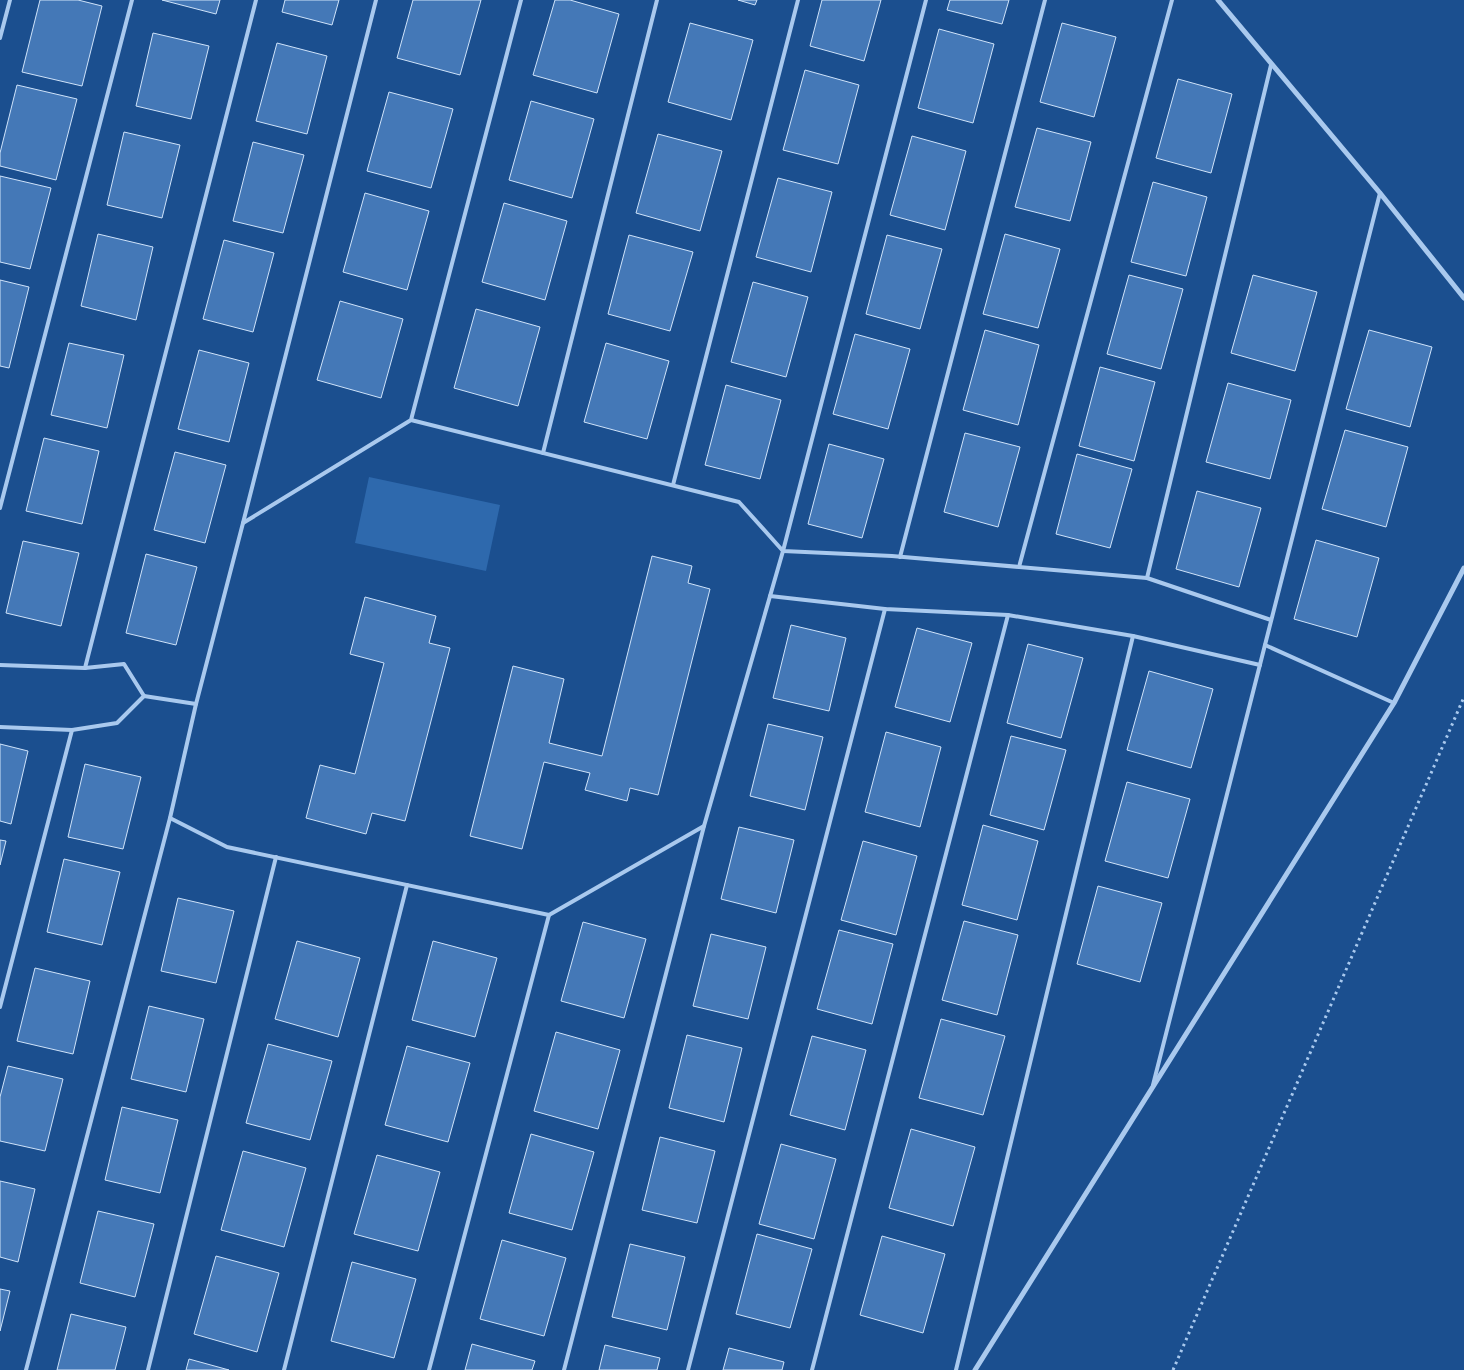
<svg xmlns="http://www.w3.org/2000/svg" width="1464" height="1370" font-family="'Titillium Web',sans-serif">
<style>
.green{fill:#2e69ad}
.building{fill:#4478b7;stroke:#cfe3fa}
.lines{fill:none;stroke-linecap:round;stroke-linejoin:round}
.path{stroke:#a9c9ee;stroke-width:3;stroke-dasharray:2.5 4;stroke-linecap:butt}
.lane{stroke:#a9c9ee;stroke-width:4}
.street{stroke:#a9c9ee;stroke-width:5}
</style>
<rect width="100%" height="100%" fill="#1b4f8f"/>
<!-- green -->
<polygon class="green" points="369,477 500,505 486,571 355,543"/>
<!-- building -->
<g class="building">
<polygon points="40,0 78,0 102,6 82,86 22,72"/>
<polygon points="162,0 220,0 216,14"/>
<polygon points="285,0 339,0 332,25 282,12"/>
<polygon points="413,0 481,0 460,75 397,58"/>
<polygon points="555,0 570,0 619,14 597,93 533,75"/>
<polygon points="738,0 757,0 755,5"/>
<polygon points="822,0 881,0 864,61 810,46"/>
<polygon points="950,0 1009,0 1002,24 947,10"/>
<polygon points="690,23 753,40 731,120 668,102"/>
<polygon points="1062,23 1116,37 1094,117 1040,102"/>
<polygon points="939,29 994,44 973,123 918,108"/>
<polygon points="153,33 209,46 191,119 136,106"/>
<polygon points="277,43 327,56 307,134 256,121"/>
<polygon points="805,70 859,85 838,164 783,150"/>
<polygon points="1178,79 1232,94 1211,173 1156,158"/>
<polygon points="17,85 77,99 56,180 0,166 0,153"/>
<polygon points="389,92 453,109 431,188 367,171"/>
<polygon points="531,101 594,119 572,198 509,180"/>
<polygon points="1037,128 1091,142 1070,221 1015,207"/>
<polygon points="124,132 180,145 162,218 107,205"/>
<polygon points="658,134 722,151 700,231 636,213"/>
<polygon points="912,136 966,151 945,230 890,215"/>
<polygon points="253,142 304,155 283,233 233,221"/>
<polygon points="0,176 51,188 30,269 0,262"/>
<polygon points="778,178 832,192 811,272 756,257"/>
<polygon points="1153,182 1207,197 1186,276 1131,262"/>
<polygon points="365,193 429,211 407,290 343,272"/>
<polygon points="504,203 567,221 545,300 482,282"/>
<polygon points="98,234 153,247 136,320 81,306"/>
<polygon points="1005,234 1060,249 1038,328 983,314"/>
<polygon points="629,235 693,252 670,331 608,314"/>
<polygon points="887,235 942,249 920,329 866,314"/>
<polygon points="224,240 274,253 253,332 203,319"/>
<polygon points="1129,275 1183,289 1161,369 1107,354"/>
<polygon points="1253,275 1317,292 1295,371 1231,353"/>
<polygon points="0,280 29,287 9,368 0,366"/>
<polygon points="753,282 808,297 786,377 731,362"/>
<polygon points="340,301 403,319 381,398 317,380"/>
<polygon points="476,309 540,327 518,406 454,388"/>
<polygon points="985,330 1039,345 1018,425 963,410"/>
<polygon points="1369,330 1432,347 1410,427 1346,409"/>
<polygon points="855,334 910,349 888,429 833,414"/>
<polygon points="69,343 124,355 107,428 51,415"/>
<polygon points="606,343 669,361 647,439 584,422"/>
<polygon points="199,350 249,363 229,442 178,429"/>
<polygon points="1100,367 1155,382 1134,461 1079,446"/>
<polygon points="1228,383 1291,400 1270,479 1206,462"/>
<polygon points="726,385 781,400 760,479 705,465"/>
<polygon points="1345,430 1408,447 1386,527 1322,509"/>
<polygon points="965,433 1020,447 998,527 944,512"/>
<polygon points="44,438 99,451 82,524 26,511"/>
<polygon points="829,444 884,459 862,538 808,524"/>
<polygon points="175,452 226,465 205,543 154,530"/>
<polygon points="1077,454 1132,469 1110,548 1056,534"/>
<polygon points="1197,491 1261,508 1239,587 1176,569"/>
<polygon points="1316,540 1379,558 1357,637 1294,619"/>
<polygon points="23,541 79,553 61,626 6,613"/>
<polygon points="146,554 197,567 176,645 126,633"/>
<polygon points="652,556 692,566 688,583 710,589 658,795 630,788 627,801 585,790 590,773 544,762 522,849 470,836 513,666 564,679 549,743 602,756"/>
<polygon points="365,597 436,616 429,643 450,648 405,821 372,813 366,834 306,818 320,765 355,774 384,663 350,654"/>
<polygon points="791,625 846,638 829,711 773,698"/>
<polygon points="917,628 972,643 950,722 895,707"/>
<polygon points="1028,644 1083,658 1061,738 1007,723"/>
<polygon points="1149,671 1213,689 1191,768 1127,750"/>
<polygon points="768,724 823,737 805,810 750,796"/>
<polygon points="886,732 941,747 920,827 865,812"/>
<polygon points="1011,736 1066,750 1044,830 990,815"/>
<polygon points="0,744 28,751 11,824 0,821"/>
<polygon points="85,764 141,777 123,849 68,837"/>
<polygon points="1127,782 1190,799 1168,878 1105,861"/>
<polygon points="983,825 1038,841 1017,920 962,905"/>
<polygon points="739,827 794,840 776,913 721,899"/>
<polygon points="0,840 6,841 0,865"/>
<polygon points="863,841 917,856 896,935 841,920"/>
<polygon points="64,859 120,872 102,945 47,932"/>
<polygon points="1098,886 1162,903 1140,982 1077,964"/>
<polygon points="178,898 234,911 216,983 161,971"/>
<polygon points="964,921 1018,935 997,1015 942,1000"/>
<polygon points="583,922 646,939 624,1018 561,1001"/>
<polygon points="839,930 893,944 872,1024 817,1009"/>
<polygon points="711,934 766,947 748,1019 693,1006"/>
<polygon points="297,941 360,958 338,1037 275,1019"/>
<polygon points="433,941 497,958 475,1037 412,1020"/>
<polygon points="35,968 90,981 73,1054 17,1041"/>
<polygon points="149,1006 204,1019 186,1092 131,1079"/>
<polygon points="941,1019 1005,1036 983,1115 919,1098"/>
<polygon points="556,1032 620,1050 598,1129 534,1111"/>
<polygon points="687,1035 742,1048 724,1122 669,1108"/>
<polygon points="812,1036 866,1050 845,1130 790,1115"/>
<polygon points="268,1044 332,1061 310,1140 246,1123"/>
<polygon points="407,1046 470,1063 448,1142 385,1125"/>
<polygon points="8,1066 63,1079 45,1151 0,1141 0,1097"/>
<polygon points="122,1107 178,1120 160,1193 105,1180"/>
<polygon points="911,1129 975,1147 953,1226 889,1208"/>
<polygon points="531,1134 594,1152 572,1230 509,1213"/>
<polygon points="660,1137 715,1151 697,1223 642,1210"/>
<polygon points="781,1144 836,1159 814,1239 759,1224"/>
<polygon points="243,1151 306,1168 284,1247 221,1230"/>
<polygon points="377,1155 440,1172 418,1251 354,1234"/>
<polygon points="0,1181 35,1189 18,1262 0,1257"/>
<polygon points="98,1211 154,1224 135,1297 80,1283"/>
<polygon points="757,1234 812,1249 790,1328 736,1314"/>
<polygon points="882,1236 945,1254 923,1333 860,1315"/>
<polygon points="502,1240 566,1258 544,1336 480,1319"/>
<polygon points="630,1244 685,1257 667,1330 612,1317"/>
<polygon points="216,1256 279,1273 257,1352 194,1334"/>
<polygon points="352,1262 416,1279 394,1358 331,1341"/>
<polygon points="0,1289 10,1291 0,1331"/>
<polygon points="71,1314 126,1327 115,1370 57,1370"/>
<polygon points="472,1344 535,1361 532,1370 465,1370"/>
<polygon points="605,1345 660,1358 657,1370 599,1370"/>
<polygon points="729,1348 784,1362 782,1370 723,1370"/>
<polygon points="189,1359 229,1370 186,1370"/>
</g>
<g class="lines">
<!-- path -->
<polyline class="path" points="1173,1370 1464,697"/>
<!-- lane -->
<g class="lane">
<polyline points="926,0 783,551 892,556 1147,578 1271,620"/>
<polyline points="0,38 10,0"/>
<polyline points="411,420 739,502 783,551 704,826 549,915 227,847 170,818 196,704 243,523 411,420 521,0"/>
<polyline points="543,453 657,0"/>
<polyline points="673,485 798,0"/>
<polyline points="0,508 132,0"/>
<polyline points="243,523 376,0"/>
<polyline points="900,557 1045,0"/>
<polyline points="1019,567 1172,0"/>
<polyline points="1147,578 1271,65"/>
<polyline points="770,596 885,609 1008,615 1133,636 1260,665"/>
<polyline points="1265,645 1394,703"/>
<polyline points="0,665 85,668 124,664 144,696 117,723 72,730 0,727"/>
<polyline points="85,668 256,0"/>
<polyline points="144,696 196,704"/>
<polyline points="0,1007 72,730"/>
<polyline points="1153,1085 1380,193"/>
<polyline points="26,1370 170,818"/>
<polyline points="148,1370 276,857"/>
<polyline points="284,1370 407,885"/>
<polyline points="429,1370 549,915"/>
<polyline points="564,1370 704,826"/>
<polyline points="688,1370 885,609"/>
<polyline points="812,1370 1008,615"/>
<polyline points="956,1370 1133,636"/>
</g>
<!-- street -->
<g class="street">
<polyline points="1218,0 1380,193 1464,298"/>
<polyline points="975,1370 1394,703 1464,568"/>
</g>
</g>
</svg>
